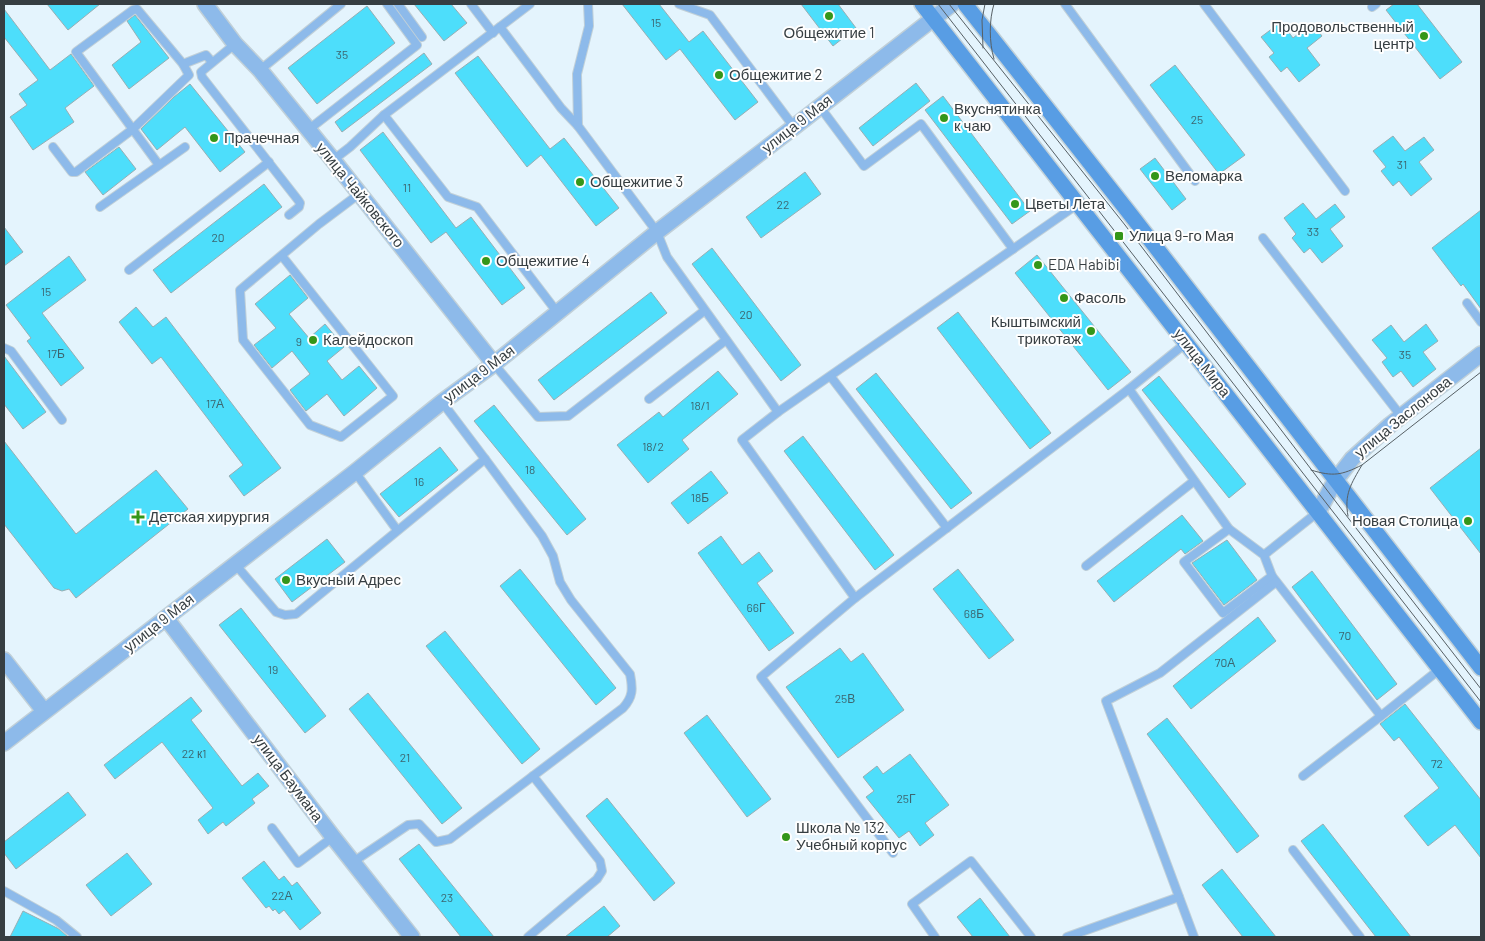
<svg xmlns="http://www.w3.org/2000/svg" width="1485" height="941" font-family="Barlow,sans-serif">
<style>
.building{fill:#4ddefb;stroke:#97aeb3}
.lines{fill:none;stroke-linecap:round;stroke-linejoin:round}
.service-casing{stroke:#c1d0d8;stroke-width:10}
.minor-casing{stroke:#c1d0d8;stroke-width:18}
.secondary-casing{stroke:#c1d0d8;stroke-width:18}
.service{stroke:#8dbaea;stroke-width:8}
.minor{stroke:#8dbaea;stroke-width:15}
.secondary{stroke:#589de4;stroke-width:15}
.tram{stroke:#576065;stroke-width:1}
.poi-dot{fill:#349619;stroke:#fefefe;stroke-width:2}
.labels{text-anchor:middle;stroke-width:4;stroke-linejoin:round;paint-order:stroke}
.number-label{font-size:12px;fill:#3c6670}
.poi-label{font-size:15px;fill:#363e42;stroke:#fefefe;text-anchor:start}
.street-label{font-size:15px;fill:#363e42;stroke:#fefefe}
</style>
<rect width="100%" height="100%" fill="#e4f4fd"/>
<!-- building -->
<g class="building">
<polygon points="47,4 100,4 68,30"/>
<polygon points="414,4 451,4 467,23 444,41"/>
<polygon points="622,4 659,4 689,42 703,31 758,102 735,120 680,49 666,60"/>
<polygon points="801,4 838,4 856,28 833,46"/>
<polygon points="1394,4 1417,4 1462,62 1440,79 1386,10"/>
<polygon points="367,6 395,43 317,104 288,68"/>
<polygon points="4,9 50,70 71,54 94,86 65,108 74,122 33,150 10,117 27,105 19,94 38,80 4,37"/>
<polygon points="135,15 169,58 129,89 112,65 141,42 127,21"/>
<polygon points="1281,22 1293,38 1312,23 1322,36 1307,48 1320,65 1299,82 1287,67 1281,72 1269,57 1274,53 1261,37"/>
<polygon points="424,53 432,64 342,132 335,122"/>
<polygon points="478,56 550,149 564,138 619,208 596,226 541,155 527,167 455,73"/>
<polygon points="1175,65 1245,155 1219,174 1150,85"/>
<polygon points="916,83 930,101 873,146 859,128"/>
<polygon points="190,84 245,152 220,172 185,127 157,150 141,129 174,97"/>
<polygon points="943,96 1030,211 1012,224 925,110"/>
<polygon points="383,132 456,228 471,217 525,288 502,305 446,232 431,243 360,150"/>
<polygon points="1393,136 1405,151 1424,137 1434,150 1419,162 1432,179 1411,196 1399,181 1393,186 1381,171 1386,167 1373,151"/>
<polygon points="119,147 136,169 103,195 85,172"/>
<polygon points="1155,158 1186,199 1172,210 1140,169"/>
<polygon points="805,172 821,194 761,238 746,217"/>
<polygon points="264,184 282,207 171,293 153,270"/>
<polygon points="1303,203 1316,219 1335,204 1345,217 1330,229 1343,246 1322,263 1310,248 1304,253 1292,238 1296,234 1284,218"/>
<polygon points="1481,210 1481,309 1463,284 1461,286 1432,248"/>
<polygon points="4,227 23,252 4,266"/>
<polygon points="712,248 801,365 781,381 692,264"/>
<polygon points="1037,255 1131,372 1108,390 1015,273"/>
<polygon points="69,256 86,280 42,313 84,368 61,386 27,341 31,338 6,305"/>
<polygon points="290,275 308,298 289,314 309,338 325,324 344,347 327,361 342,380 359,366 377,388 344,416 327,394 306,411 290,390 310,374 292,351 272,368 254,345 276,328 255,304"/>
<polygon points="651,292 667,313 554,400 538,380"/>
<polygon points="136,307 153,327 166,317 281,468 244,496 229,476 243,465 161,357 152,364 119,322"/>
<polygon points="958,312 1051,433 1030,449 937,328"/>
<polygon points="1426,324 1438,341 1423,352 1436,369 1413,387 1401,371 1393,377 1382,362 1387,358 1372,340 1391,325 1404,342"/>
<polygon points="4,356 46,412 23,429 4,404"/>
<polygon points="718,371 738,394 682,440 689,449 648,483 617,445 659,412 663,417"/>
<polygon points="876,373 972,493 951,509 856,389"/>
<polygon points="1159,376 1246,484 1229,498 1142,390"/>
<polygon points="494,405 586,519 567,535 474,421"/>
<polygon points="803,436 894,555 875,570 784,451"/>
<polygon points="4,441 76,534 156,470 188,509 76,598 69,589 62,591 54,588 4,524"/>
<polygon points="440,447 458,470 399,517 380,494"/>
<polygon points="1481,448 1481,554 1430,488"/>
<polygon points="711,471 728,493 688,524 671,503"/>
<polygon points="1182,515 1203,541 1185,554 1181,549 1114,602 1097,581"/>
<polygon points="721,536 742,565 759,552 773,571 757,583 794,633 769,651 698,553"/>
<polygon points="327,539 345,562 292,602 275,579"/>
<polygon points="1227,540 1257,580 1224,605 1192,563"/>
<polygon points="520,569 616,688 596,705 500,586"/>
<polygon points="958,569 1014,640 989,659 933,589"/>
<polygon points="1312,571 1397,684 1377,700 1292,587"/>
<polygon points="241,608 326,716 305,733 219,625"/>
<polygon points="1258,617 1276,641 1191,709 1173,686"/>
<polygon points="445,631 540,749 522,764 426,646"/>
<polygon points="840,648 851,662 863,653 904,710 838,758 786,687"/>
<polygon points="368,693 462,808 442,824 349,709"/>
<polygon points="191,697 202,711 191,720 242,786 258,773 269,786 252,799 255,803 226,826 223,822 208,834 198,820 213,808 162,742 115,779 104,765"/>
<polygon points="1405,704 1481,800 1481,858 1455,825 1428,846 1404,816 1439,788 1399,737 1394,741 1380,724"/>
<polygon points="707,715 771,799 747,817 684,733"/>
<polygon points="1167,718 1259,836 1237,853 1147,734"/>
<polygon points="910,754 949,805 925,823 934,835 920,846 909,831 899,838 866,797 874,791 863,777 877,766 883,774"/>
<polygon points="68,792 86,815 16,869 4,853 4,842"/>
<polygon points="607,798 675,883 654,901 586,816"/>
<polygon points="1323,824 1411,937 1376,937 1301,841"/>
<polygon points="419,844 494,937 461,937 399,859"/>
<polygon points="127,853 152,884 111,916 86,885"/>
<polygon points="264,861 279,880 284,876 292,886 297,882 321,913 300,930 284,910 279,914 275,909 273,911 269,906 266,908 242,878"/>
<polygon points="1222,869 1276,937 1243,937 1202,885"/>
<polygon points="980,898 1010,937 973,937 957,917"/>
<polygon points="604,906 620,926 607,937 565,937"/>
<polygon points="23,911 59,929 68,937 10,937"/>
</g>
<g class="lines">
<!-- service casing -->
<g class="service-casing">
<g id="service">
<polyline points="398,4 422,37"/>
<polyline points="471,4 493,33"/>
<polyline points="679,4 710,15 794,127"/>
<polyline points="1065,4 1195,181"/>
<polyline points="1204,4 1345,191"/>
<polyline points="1372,7 1376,4"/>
<polyline points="500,27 561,108 578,126 657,232 667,257 778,412 1078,204"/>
<polyline points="235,44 201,72 202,77 298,200 300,203 299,207 289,215"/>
<polyline points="183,64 206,55 212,62"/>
<polyline points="260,70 341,4"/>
<polyline points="820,107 864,166 921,124 1013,249"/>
<polyline points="384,115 448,197 477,207 557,312"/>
<polyline points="578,126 577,74 589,26 588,4"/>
<polyline points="308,130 417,45 387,4"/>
<polyline points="53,147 72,172 76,172 133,129 189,75 183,64 137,9 133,10 76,52 159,165"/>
<polyline points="333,160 350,147 384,115 530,4"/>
<polyline points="100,207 185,147"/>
<polyline points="1263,238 1401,416"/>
<polyline points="282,256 393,396 341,437 310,425 243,340 240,290 319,224 359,194"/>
<polyline points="129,270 269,162"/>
<polyline points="1467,303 1481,322"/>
<polyline points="4,348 11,351 62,420"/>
<polyline points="494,364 538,417 568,416 704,311"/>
<polyline points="831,377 947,528"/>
<polyline points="1129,389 1229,529 1264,555 1272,576 1381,716 1440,669"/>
<polyline points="649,399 726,340"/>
<polyline points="778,412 742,440 855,598"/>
<path d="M 485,459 L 542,536 L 553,556 L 560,582 L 571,600 L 630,674 C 633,689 633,697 623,708 L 533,776"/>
<polyline points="355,472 397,530"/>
<polyline points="1229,529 1184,562 1223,613 1272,576"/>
<polyline points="1264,555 1318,512"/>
<polyline points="235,564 276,612 285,615 296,614 485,459 442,402"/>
<polyline points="1086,566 1194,481"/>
<polyline points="1303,776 1381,716"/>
<polyline points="272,828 298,863 333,837"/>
<polyline points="1293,850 1360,937"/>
<polyline points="893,853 761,677 855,598 1129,389 1186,343"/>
<polyline points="353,862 408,825 419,824 436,842 450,839 533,776 600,861 602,871 597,879 528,937"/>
<polyline points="4,891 56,920 77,937"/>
<polyline points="935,937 912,904 971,861 1031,937"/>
<polyline points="1067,937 1179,897"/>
<polyline points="1194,937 1106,701 1160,673 1276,582"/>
</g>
</g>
<!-- minor casing -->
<g class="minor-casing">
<g id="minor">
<polyline points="205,4 235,44 260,70 333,160 494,364"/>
<polyline points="1318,512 1335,481 1352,459 1390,425 1481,354"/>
<polyline points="166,618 333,837 412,937"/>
<polyline points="4,660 44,711"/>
<polyline points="4,743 355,472 442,402 494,364 657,232 794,127 952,4"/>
</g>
</g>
<!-- secondary casing -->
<g class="secondary-casing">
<g id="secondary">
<polyline points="922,4 1481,722"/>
<polyline points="965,4 1134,219 1481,668"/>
</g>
</g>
<!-- service -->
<use href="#service" class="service"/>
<!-- minor -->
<use href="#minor" class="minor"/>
<!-- secondary -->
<use href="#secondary" class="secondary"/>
<!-- tram -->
<g class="tram">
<polyline points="938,4 1481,702"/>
<polyline points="949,4 1125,225 1349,519 1481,689"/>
<polyline points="983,48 982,20 985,4"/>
<path d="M 994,59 C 989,42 989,20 994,4"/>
<path d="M 1311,470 C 1333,477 1342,475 1362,465 L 1481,372"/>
<path d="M 1348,516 C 1344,494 1351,484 1362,465"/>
</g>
</g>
<!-- markers -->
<g class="poi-dot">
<circle cx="829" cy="16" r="5"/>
<circle cx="1424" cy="36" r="5"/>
<circle cx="719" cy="75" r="5"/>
<circle cx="944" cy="118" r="5"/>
<circle cx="214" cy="138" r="5"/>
<circle cx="1155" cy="176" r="5"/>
<circle cx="580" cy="182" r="5"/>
<circle cx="1015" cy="204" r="5"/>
<rect x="1114" y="231" width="10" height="10" rx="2.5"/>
<circle cx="486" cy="261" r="5"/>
<circle cx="1038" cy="265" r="5"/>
<circle cx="1064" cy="298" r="5"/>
<circle cx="1091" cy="331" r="5"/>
<circle cx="313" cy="340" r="5"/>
<path d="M135.5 509.5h5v5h5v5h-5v5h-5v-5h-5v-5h5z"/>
<circle cx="1468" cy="521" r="5"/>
<circle cx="286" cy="580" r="5"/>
<circle cx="786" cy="837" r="5"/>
</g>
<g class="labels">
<!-- number labels -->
<g class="number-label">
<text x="656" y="27">15</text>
<text x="342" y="59">35</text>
<text x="1197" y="124">25</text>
<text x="1402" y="169">31</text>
<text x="407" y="192">11</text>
<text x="783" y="209">22</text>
<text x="1313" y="236">33</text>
<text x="218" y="242">20</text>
<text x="46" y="296">15</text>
<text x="746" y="319">20</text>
<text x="299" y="346">9</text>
<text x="56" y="358">17Б</text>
<text x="1405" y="359">35</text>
<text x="215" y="408">17А</text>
<text x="700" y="410">18/1</text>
<text x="653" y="451">18/2</text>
<text x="530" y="474">18</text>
<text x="419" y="486">16</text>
<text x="700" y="502">18Б</text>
<text x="756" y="612">66Г</text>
<text x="974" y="618">68Б</text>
<text x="1345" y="640">70</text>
<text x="1225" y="667">70А</text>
<text x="273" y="674">19</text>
<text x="845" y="703">25В</text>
<text x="194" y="758">22 к1</text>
<text x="405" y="762">21</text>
<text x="1437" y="768">72</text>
<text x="906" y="803">25Г</text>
<text x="282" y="900">22А</text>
<text x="447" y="902">23</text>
</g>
<!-- poi labels -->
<g class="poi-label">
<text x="1414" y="32" text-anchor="end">Продовольственный<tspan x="1414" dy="17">центр</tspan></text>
<text x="829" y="38" text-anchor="middle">Общежитие 1</text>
<text x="729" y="80">Общежитие 2</text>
<text x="954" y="114">Вкуснятинка<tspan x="954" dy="17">к чаю</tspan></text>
<text x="224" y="143">Прачечная</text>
<text x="1165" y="181">Веломарка</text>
<text x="590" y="187">Общежитие 3</text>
<text x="1025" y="209">Цветы Лета</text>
<text x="1129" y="241">Улица 9-го Мая</text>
<text x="496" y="266">Общежитие 4</text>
<text x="1048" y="270">EDA Habibi</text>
<text x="1074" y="303">Фасоль</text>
<text x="1081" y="327" text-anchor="end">Кыштымский<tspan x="1081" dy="17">трикотаж</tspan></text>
<text x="323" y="345">Калейдоскоп</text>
<text x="149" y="522">Детская хирургия</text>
<text x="1458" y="526" text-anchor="end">Новая Столица</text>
<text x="296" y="585">Вкусный Адрес</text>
<text x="796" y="833">Школа № 132.<tspan x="796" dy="17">Учебный корпус</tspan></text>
</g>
<!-- street labels -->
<g class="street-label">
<text transform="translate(797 124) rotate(-38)" y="5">улица 9 Мая</text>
<text transform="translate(360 195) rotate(51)" y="5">улица Чайковского</text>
<text transform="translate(1202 363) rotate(52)" y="5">улица Мира</text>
<text transform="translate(479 374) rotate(-37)" y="5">улица 9 Мая</text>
<text transform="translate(1403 417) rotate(-39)" y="5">улица Заслонова</text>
<text transform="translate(159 623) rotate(-38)" y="5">улица 9 Мая</text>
<text transform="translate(288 778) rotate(53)" y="5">улица Баумана</text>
</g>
</g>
<!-- border -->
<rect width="1485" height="941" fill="none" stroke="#363e42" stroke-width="10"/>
</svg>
